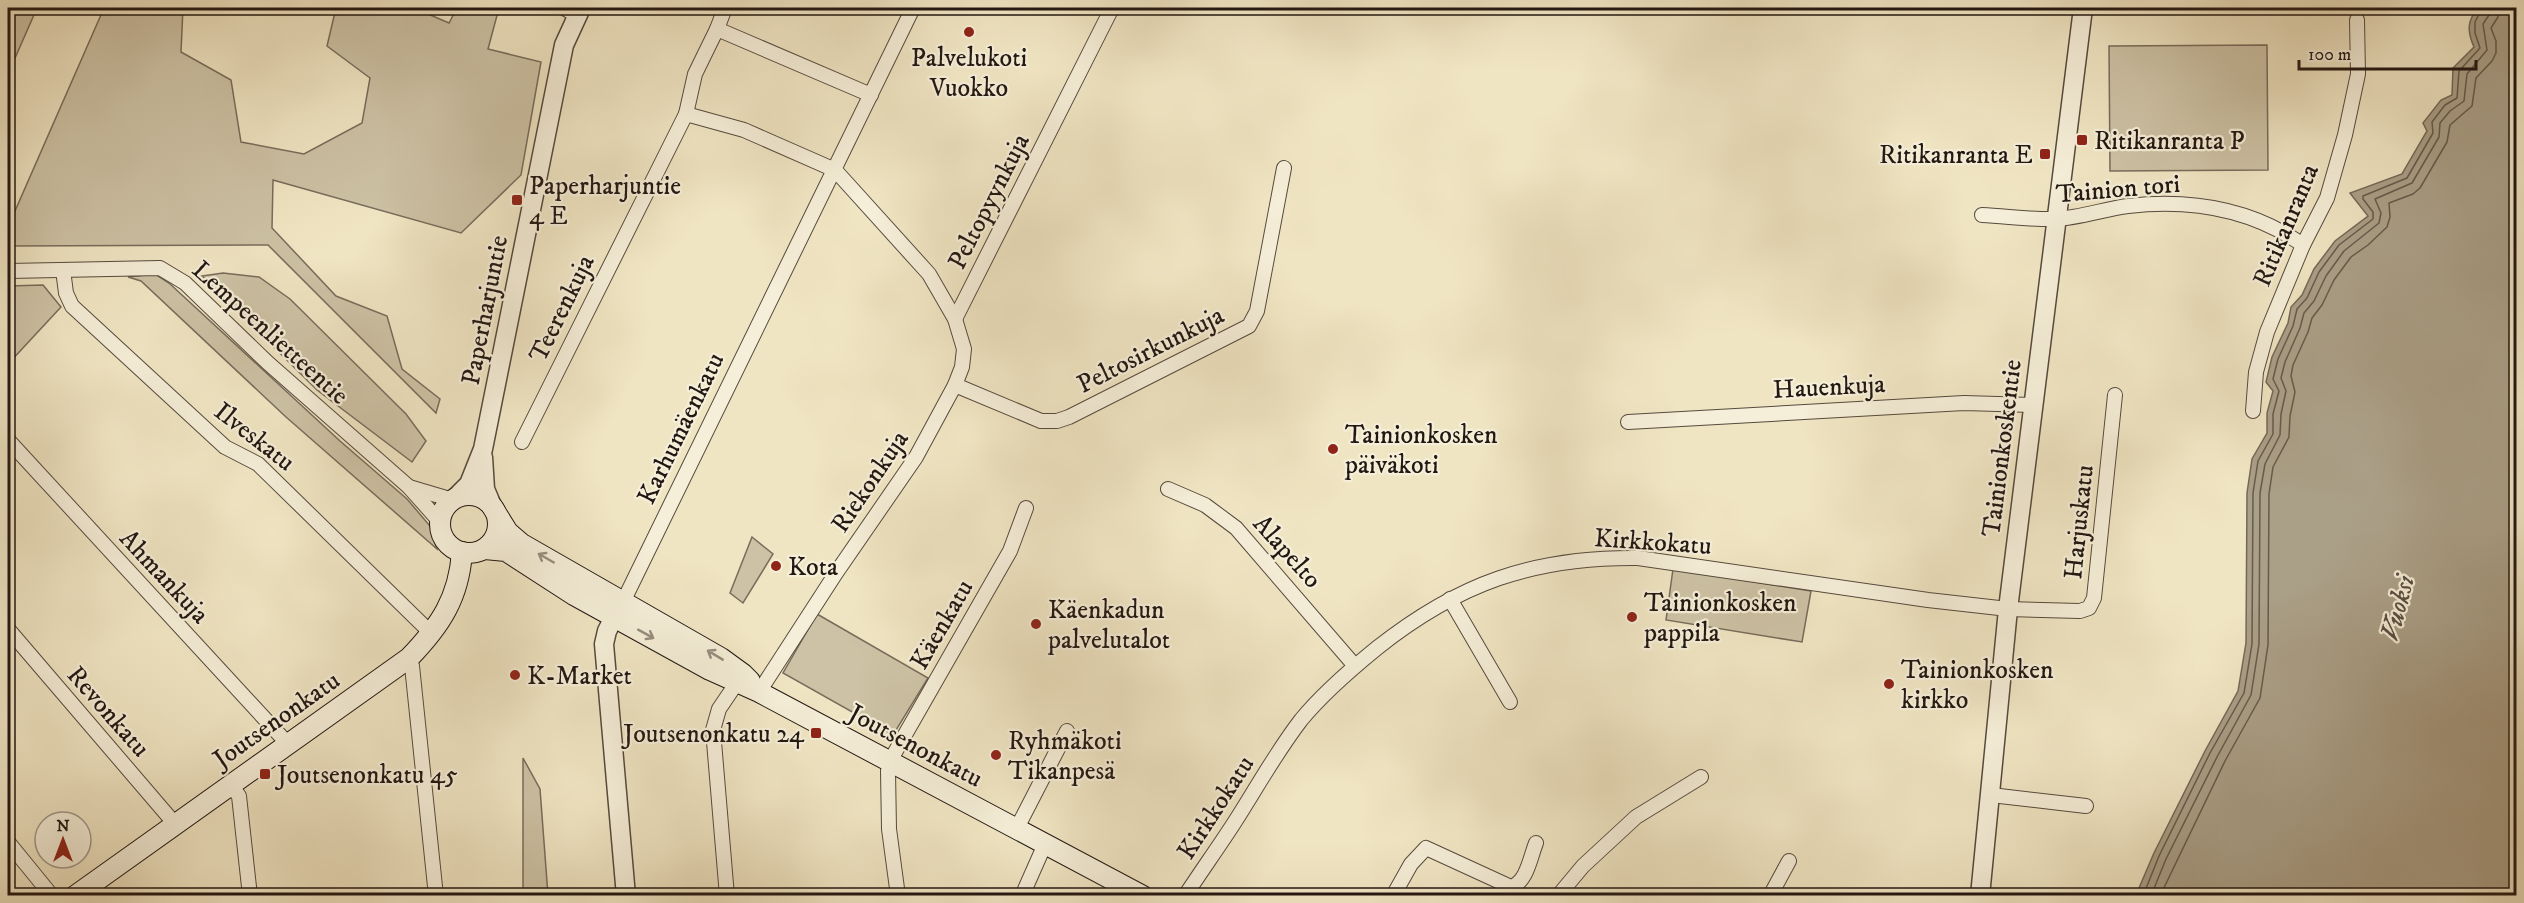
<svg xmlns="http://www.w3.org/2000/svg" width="2524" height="903" font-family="'IM FELL DW Pica',serif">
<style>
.green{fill:#cdc2a5;stroke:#786c5c;stroke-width:1.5}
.water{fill:#aa9f87;stroke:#746958;stroke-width:1.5}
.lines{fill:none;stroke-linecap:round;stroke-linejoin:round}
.shore{stroke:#665b4c;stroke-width:1.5}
.minor-casing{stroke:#564a3e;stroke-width:16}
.tertiary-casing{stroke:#564a3e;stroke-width:21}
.secondary-casing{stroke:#221712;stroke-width:22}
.minor{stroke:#f5eed8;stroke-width:14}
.tertiary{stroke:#f5eed8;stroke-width:18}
.secondary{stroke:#f5eed8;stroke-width:20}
.oneway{stroke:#968d7f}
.poi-dot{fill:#8f2418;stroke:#f5eed8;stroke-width:2}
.labels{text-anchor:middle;stroke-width:4.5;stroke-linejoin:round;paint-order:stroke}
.poi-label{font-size:26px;fill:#221712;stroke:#f5eed8;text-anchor:start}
.street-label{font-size:26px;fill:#221712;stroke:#f5eed8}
.water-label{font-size:27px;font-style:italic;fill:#584d41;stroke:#f5eed8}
</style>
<rect width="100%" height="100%" fill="#f0e5c3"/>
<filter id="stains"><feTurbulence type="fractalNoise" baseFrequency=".00333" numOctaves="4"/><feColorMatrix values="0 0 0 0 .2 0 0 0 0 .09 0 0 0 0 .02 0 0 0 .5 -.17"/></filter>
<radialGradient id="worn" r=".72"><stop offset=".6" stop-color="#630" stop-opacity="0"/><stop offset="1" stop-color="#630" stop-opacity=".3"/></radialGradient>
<!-- green -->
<g class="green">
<polygon points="8,8 37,8 8,74"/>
<polygon points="104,8 183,8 181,52 231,80 241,142 304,154 362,123 370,78 327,46 336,8 414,8 449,23 457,8 499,8 488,49 541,62 521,175 461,233 273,180 272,228 336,296 387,316 402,369 440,399 436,413 268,245 8,246 8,227"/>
<polygon points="2267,45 2268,170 2110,171 2109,46"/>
<polygon points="223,273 259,277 290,299 406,414 426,441 412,462 317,390 202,276"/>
<polygon points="155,274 169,283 340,441 407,499 430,526 437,549 286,417 141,281 128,277"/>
<polygon points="43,285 61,307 8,364 8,286"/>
<polygon points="752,537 773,554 743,603 730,593"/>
<polygon points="1673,569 1811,591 1802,642 1666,620"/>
<polygon points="817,614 928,678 893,735 783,673"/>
<polygon points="523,758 540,789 548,895 523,895"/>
</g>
<!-- water -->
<path class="water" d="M 2478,8 L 2516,8 L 2516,895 L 2136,895 L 2154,853 L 2205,751 L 2238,691 L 2246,643 L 2247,493 L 2252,459 L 2267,433 L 2267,413 L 2273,391 L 2266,382 L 2272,357 L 2288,323 L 2291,307 L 2302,295 L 2314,269 L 2335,241 L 2368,216 L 2350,193 L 2402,174 L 2427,131 L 2423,123 L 2441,100 L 2452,95 L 2453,68 L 2474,47 C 2467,31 2467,21 2478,8 Z"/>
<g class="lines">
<!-- shore -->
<g class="shore">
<polyline points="2143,896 2159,856 2210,753 2244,693 2252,644 2253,493 2258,461 2273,434 2273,414 2279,391 2273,379 2278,359 2293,326 2297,309 2307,298 2319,272 2339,245 2373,219 2373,212 2363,199 2363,196 2407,178 2433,133 2432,122 2445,105 2457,98 2459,71 2480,48 2475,33 2475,22 2482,8"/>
<polyline points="2151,896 2166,859 2217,757 2251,695 2259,644 2260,493 2265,464 2280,435 2281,414 2286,391 2281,378 2285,362 2300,328 2304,313 2314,301 2326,276 2344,251 2379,223 2381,213 2375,199 2412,183 2439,137 2440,123 2450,111 2464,101 2467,74 2487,50 2483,24 2489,15 2490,8"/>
<polyline points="2160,896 2225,761 2260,698 2268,645 2269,494 2273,467 2289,437 2290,416 2295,392 2291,376 2293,365 2308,332 2312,318 2322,305 2334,280 2351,257 2368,245 2387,227 2390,217 2389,203 2413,194 2420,188 2447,142 2450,125 2472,106 2476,78 2492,61 2496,53 2496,41 2491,28 2498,17 2499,8"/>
</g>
<!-- minor casing -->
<g class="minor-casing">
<g id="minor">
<polyline points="564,8 576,15"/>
<polyline points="717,29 725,8"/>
<polyline points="686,114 695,74 717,29 871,95"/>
<path d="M 1982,215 C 2006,216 2031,220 2055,219 C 2080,218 2104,209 2128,206 C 2190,199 2251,209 2303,245"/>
<polyline points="63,270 66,293 72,306 225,447 258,464 432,634"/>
<polyline points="8,271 160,268 185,283 268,363 409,487 441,523"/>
<polyline points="955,319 1112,8"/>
<polyline points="955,385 1041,421 1057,421 1069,417 1249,326 1257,311 1284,168"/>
<polyline points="2253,411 2256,372 2267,332 2303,245 2327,198 2345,135 2358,74 2357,20"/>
<polyline points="1628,422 1964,403 2032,405"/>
<polyline points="8,440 288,744"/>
<polyline points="522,442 686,114 744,130 835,170 929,274 955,319 964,349 962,367 955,385 916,457 836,573 759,692"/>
<polyline points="409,487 453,500"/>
<polyline points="1168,489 1205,505 1236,528 1355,666"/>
<polyline points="1450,599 1510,702"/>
<polyline points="623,602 913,8"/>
<polyline points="8,629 175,824"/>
<polyline points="409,658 412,666 436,896"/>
<polyline points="230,784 239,796 250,896"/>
<polyline points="1991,795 2086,806"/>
<polyline points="1016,830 1067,731"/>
<polyline points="8,842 52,896"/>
<polyline points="727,896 713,730 719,709 742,675"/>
<polyline points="898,896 889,829 888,771 890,761 1010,551 1026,508"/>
<polyline points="1022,896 1045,844"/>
<path d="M 1185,896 C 1202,870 1220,845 1236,820 C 1257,787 1277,751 1301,720 C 1323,693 1350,670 1377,648 C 1459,583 1533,557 1638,558 L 1928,600 L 2008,609 L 2080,611 L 2089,608 L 2094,598 L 2115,395"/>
<path d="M 1393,896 L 1411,864 L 1426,848 L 1511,887 C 1527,882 1530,858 1536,843"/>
<polyline points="1558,896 1583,866 1636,817 1701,777"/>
<polyline points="1770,896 1789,861"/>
</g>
</g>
<!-- tertiary casing -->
<g class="tertiary-casing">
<g id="tertiary">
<polyline points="483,457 485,489 493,508"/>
<polyline points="453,500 469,484 483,449 564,45 581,8"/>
<polyline points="620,606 607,631 604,644 626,896"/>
<polyline points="1980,896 2008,609 2083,8"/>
</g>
</g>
<!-- secondary casing -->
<g class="secondary-casing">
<g id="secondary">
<circle cx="469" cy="524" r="29"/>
<polyline points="493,508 508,532 522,544 721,658 743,674 750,681"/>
<polyline points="485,549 506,551 574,595 710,670 759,692 1143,896"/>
<path d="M 75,896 L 409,658 C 440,626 459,598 462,552"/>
</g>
</g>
<!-- minor -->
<use href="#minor" class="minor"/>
<!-- tertiary -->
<use href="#tertiary" class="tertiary"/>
<!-- secondary -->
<use href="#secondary" class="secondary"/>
</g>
<!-- one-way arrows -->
<defs><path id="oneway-shaft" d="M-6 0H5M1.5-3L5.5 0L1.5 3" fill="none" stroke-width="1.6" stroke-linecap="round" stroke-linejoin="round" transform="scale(1.5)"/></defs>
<g class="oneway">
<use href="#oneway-shaft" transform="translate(546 558) rotate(-150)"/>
<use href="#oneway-shaft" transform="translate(646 634) rotate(29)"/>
<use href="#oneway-shaft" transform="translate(715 655) rotate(-149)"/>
</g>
<!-- markers -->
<g class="poi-dot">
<circle cx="969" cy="32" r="6"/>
<rect x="2076" y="134" width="12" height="12" rx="3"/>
<rect x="2039" y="148" width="12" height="12" rx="3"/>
<rect x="511" y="194" width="12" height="12" rx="3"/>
<circle cx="1333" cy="449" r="6"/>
<circle cx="776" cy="566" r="6"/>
<circle cx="1632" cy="617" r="6"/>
<circle cx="1036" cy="624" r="6"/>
<circle cx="515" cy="675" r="6"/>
<circle cx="1889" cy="684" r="6"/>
<rect x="810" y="727" width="12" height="12" rx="3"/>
<circle cx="996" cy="755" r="6"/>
<rect x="259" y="768" width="12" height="12" rx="3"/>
</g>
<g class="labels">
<!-- poi labels -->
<g class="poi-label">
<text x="969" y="66" text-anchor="middle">Palvelukoti<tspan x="969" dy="30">Vuokko</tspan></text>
<text x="2094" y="149">Ritikanranta P</text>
<text x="2033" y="163" text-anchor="end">Ritikanranta E</text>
<text x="529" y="194">Paperharjuntie<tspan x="529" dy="30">4 E</tspan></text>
<text x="1345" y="443">Tainionkosken<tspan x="1345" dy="30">päiväkoti</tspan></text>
<text x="788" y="575">Kota</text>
<text x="1644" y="611">Tainionkosken<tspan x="1644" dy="30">pappila</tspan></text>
<text x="1048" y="618">Käenkadun<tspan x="1048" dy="30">palvelutalot</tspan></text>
<text x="1901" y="678">Tainionkosken<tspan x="1901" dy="30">kirkko</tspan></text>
<text x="527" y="684">K-Market</text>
<text x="804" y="742" text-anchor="end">Joutsenonkatu 24</text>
<text x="1008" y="749">Ryhmäkoti<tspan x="1008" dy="30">Tikanpesä</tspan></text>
<text x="277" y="783">Joutsenonkatu 45</text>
</g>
<!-- street labels -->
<g class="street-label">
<text transform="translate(2118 188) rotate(-5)" y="9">Tainion tori</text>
<text transform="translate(988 201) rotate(-63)" y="9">Peltopyynkuja</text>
<text transform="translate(2285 225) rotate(-67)" y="9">Ritikanranta</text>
<text transform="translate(561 308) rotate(-64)" y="9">Teerenkuja</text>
<text transform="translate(484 310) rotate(-79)" y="9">Paperharjuntie</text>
<text transform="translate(271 332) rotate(42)" y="9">Lempeenlietteentie</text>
<text transform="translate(1150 349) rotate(-27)" y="9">Peltosirkunkuja</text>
<text transform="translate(1829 386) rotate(-3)" y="9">Hauenkuja</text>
<text transform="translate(680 428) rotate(-64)" y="9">Karhumäenkatu</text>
<text transform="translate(255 436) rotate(38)" y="9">Ilveskatu</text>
<text transform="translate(2001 448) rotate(-83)" y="9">Tainionkoskentie</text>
<text transform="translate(869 481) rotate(-56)" y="9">Riekonkuja</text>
<text transform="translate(2078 522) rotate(-84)" y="9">Harjuskatu</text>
<text transform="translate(1653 541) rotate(4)" y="9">Kirkkokatu</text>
<text transform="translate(1288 551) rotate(48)" y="9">Alapelto</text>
<text transform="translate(165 576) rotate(47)" y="9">Ahmankuja</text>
<text transform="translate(941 624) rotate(-60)" y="9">Käenkatu</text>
<text transform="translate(109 711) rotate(49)" y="9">Revonkatu</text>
<text transform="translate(276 719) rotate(-35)" y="9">Joutsenonkatu</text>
<text transform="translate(916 745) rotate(28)" y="9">Joutsenonkatu</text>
<text transform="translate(1215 807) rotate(-57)" y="9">Kirkkokatu</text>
</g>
<!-- water labels -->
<g class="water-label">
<text transform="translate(2397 608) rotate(-75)" y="9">Vuoksi</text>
</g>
</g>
<!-- margin -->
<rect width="2524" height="903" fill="none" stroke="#f0e5c3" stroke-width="30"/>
<rect x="9" y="9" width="2506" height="885" fill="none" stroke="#221712" stroke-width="3"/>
<rect x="15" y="15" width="2494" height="873" fill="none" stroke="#221712" stroke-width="1.5"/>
<!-- north arrow -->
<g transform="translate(63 840)"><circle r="28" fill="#f5eed8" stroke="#a19889" stroke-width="1.5"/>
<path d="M0-4.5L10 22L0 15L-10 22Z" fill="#8f2418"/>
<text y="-9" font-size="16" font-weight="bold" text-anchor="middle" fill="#221712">N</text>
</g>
<!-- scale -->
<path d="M2299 60v9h177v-9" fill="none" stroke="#221712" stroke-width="3"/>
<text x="2308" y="60" font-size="18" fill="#221712" stroke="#f5eed8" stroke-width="4.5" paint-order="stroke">100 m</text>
<rect width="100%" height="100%" filter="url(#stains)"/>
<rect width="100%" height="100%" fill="url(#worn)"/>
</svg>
